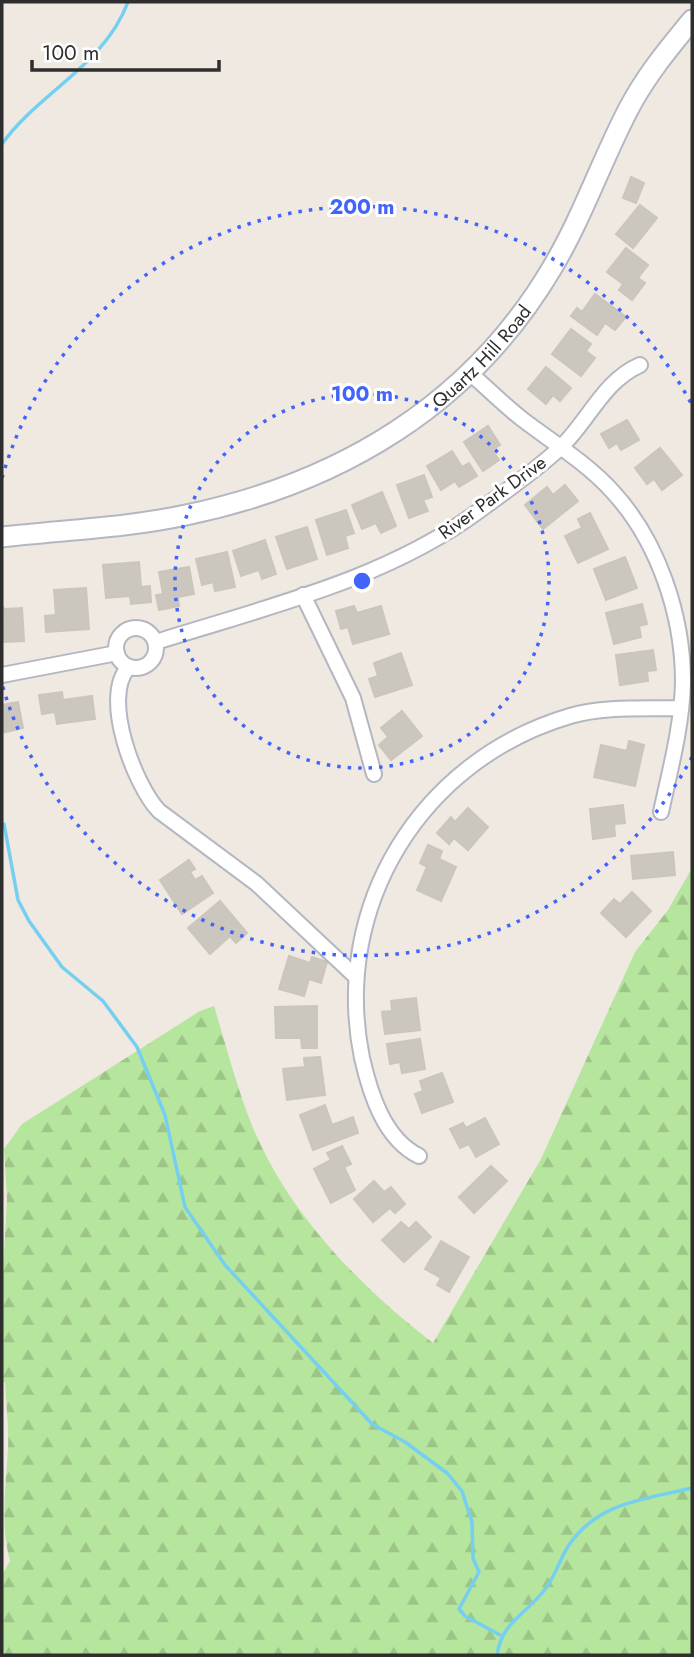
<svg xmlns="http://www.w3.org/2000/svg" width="694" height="1657" font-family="Jost,sans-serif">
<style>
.forest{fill:url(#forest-firs)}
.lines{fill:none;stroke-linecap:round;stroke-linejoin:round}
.stream{stroke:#75cff0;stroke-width:3.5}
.building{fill:#cbc7bf;stroke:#cbc5ba;stroke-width:2}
.street-casing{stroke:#b4b7c1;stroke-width:18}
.secondary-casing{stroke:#b4b7c1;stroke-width:23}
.street{stroke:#fff;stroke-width:14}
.secondary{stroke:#fff;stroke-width:19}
.ring{fill:none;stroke:#4264fb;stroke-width:3.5;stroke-dasharray:3.5 7}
.labels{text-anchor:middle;stroke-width:6;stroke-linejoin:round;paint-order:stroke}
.street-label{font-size:19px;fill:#2e2e2e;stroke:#fff}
.centre{fill:#4264fb;stroke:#fff;stroke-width:3.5}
.ring-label{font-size:21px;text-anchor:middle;font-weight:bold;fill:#4264fb;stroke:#fff;stroke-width:6;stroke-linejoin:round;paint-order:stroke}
</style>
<defs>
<pattern id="forest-firs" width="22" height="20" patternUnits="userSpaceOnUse" patternTransform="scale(1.75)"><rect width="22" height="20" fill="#b6e59e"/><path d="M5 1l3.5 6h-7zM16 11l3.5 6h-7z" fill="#9dc588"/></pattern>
</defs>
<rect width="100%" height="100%" fill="#efe9e1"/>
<!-- forest -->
<path class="forest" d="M 692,868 L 692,1655 L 2,1655 L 2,1575 L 10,1561 C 0,1525 6,1487 8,1448 C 9,1427 6,1404 5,1382 L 2,1382 L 2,1295 L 7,1198 L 4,1149 L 22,1124 L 200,1011 L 214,1006 C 226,1045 236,1085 251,1123 C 287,1212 358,1285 433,1343 L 541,1159 L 635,952 L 668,910 Z"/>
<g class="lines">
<!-- stream -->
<g class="stream">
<path d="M 2,144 C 38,93 104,66 128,2"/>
<polyline points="4,824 18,900 29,921 62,967 103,1001 137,1047 165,1115 185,1207 225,1265 372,1424 405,1442 447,1473 462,1491 472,1522 473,1558 479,1572 459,1609 465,1616 500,1635"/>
<path d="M 497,1655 C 502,1623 523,1616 543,1592 C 555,1578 559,1560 569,1545 C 598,1502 646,1499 692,1488"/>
</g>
</g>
<!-- building -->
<g class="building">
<polygon points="631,177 644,183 636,203 623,198"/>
<polygon points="640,205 657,218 633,248 616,234"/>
<polygon points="626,248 648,265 638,278 645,283 632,300 619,290 623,284 607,272"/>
<polygon points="595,294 626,317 615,330 605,323 597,335 571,316 577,308 582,312"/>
<polygon points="571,329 591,344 586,351 595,358 581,376 552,354"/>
<polygon points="546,367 571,388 560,401 553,395 546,404 528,389"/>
<polygon points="627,420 639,440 621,450 617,443 609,448 601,434"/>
<polygon points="488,426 500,445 492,450 499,460 483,471 464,442"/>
<polygon points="660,448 682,475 662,490 654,479 647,484 635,468"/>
<polygon points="452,451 462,467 469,463 477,476 459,487 455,481 441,490 427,466"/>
<polygon points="424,475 432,497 423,500 428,511 409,518 397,485"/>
<polygon points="565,485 578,501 543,529 525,505 547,487 553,495"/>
<polygon points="382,492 396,526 381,533 376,523 362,529 352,505"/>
<polygon points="346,510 354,533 345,536 348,548 327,555 316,520"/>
<polygon points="590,513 608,549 578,563 565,536 582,528 578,519"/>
<polygon points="307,527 317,559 287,569 276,537"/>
<polygon points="265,540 276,574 262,579 259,570 241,576 233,551"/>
<polygon points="227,552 235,587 215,591 213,582 202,585 196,559"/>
<polygon points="625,557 637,588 606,600 594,569"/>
<polygon points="139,562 141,587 150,586 151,602 131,604 130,596 106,598 103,565"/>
<polygon points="189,567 194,594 178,597 179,606 159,610 156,595 163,594 159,572"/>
<polygon points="86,588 89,629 46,632 45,616 56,615 54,590"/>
<polygon points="2,604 4,609 22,608 24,641 3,642"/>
<polygon points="642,604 647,624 639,626 641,637 614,644 606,613"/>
<polygon points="354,606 357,613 381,606 389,634 353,644 348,627 341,629 336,611"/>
<polygon points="653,650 656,670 647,671 648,681 620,685 616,655"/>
<polygon points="401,653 412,685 375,697 369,679 378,676 374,663"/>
<polygon points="62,692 63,700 92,696 95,719 57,724 55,712 42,714 39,695"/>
<polygon points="18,702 23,728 2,733 2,705"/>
<polygon points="402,711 422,736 391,760 379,745 388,737 381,728"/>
<polygon points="629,741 644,745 635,786 594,777 601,745 627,751"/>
<polygon points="623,805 625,823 614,824 615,836 593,839 590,809"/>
<polygon points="468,808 488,827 468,850 454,838 449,844 437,833 451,817 455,822"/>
<polygon points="428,845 442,851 439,859 456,867 441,901 417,890 427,867 420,863"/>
<polygon points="673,852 675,875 633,879 631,856"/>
<polygon points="189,860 195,869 190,872 195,880 202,876 213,893 182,914 160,880"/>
<polygon points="632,892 651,911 626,937 601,913 614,899 620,904"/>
<polygon points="220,901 247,933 236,943 230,936 210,954 188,928"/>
<polygon points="289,956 310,963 312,957 327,962 321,983 309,979 304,996 279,989"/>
<polygon points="416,998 420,1030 385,1034 382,1012 392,1011 391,1001"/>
<polygon points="317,1006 317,1048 302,1048 301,1038 276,1038 275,1007"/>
<polygon points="420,1039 425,1069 402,1073 400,1062 390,1064 387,1044"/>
<polygon points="320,1057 325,1095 287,1100 283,1069 305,1067 304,1058"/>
<polygon points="442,1073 453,1102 422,1113 415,1094 423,1091 420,1081"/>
<polygon points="325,1105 332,1125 353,1117 358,1133 313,1150 300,1115"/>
<polygon points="485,1118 499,1144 476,1157 469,1144 460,1148 450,1129 463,1123 466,1128"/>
<polygon points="342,1146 351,1164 344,1167 355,1190 331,1203 314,1169 331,1160 327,1153"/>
<polygon points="491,1166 507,1181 474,1213 459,1197"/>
<polygon points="374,1181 384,1192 391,1187 405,1204 395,1213 390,1208 373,1222 354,1199"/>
<polygon points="401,1222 409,1229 416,1222 431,1237 404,1262 382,1240"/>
<polygon points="441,1241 469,1257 449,1292 437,1285 441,1278 425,1269"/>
</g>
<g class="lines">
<!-- street casing -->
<g class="street-casing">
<g id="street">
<path d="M 470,373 C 487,388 504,405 522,419 C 552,442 587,463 613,492 C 658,541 683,615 683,682 C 682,726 670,770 661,812"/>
<polyline points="303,595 353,698 374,774"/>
<circle cx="136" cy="648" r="20"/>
<path d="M 156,642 C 266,607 385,580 480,510 C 506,491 535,471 560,448 C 588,422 603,381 640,365"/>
<path d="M 128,668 C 101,698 135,786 159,811 L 257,884 L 356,977"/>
<polyline points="2,675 117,653"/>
<path d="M 419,1156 C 384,1139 370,1093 362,1058 C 331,906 421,760 570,716 C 605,706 644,709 681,708"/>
</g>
</g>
<!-- secondary casing -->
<g class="secondary-casing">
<g id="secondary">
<path id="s1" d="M 2,537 C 63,530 126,528 186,515 C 340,483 471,405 552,268 C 582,218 601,162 628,110 C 645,77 668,49 692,20"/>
</g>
</g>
<!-- street -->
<use href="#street" class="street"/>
<!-- secondary -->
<use href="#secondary" class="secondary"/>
</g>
<!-- distance rings -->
<g class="ring">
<circle cx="362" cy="581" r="187"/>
<path d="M692 757A374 374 0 0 1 2 684M2 478A374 374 0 0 1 692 405"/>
</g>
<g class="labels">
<!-- street labels -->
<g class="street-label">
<text dy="7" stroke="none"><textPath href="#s1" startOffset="527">Quartz Hill Road</textPath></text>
<text transform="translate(492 497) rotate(-36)" y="7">River Park Drive</text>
</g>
</g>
<circle cx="362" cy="581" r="10" class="centre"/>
<g class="ring-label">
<text x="362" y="214">200 m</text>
<text x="362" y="401">100 m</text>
</g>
<!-- border -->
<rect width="694" height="1657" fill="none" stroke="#2e2e2e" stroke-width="7"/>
<!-- scale -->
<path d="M32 60v10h187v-10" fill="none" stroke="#2e2e2e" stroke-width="3.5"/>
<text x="42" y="60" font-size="21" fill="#2e2e2e" stroke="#ffffff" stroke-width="5" paint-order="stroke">100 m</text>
</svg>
